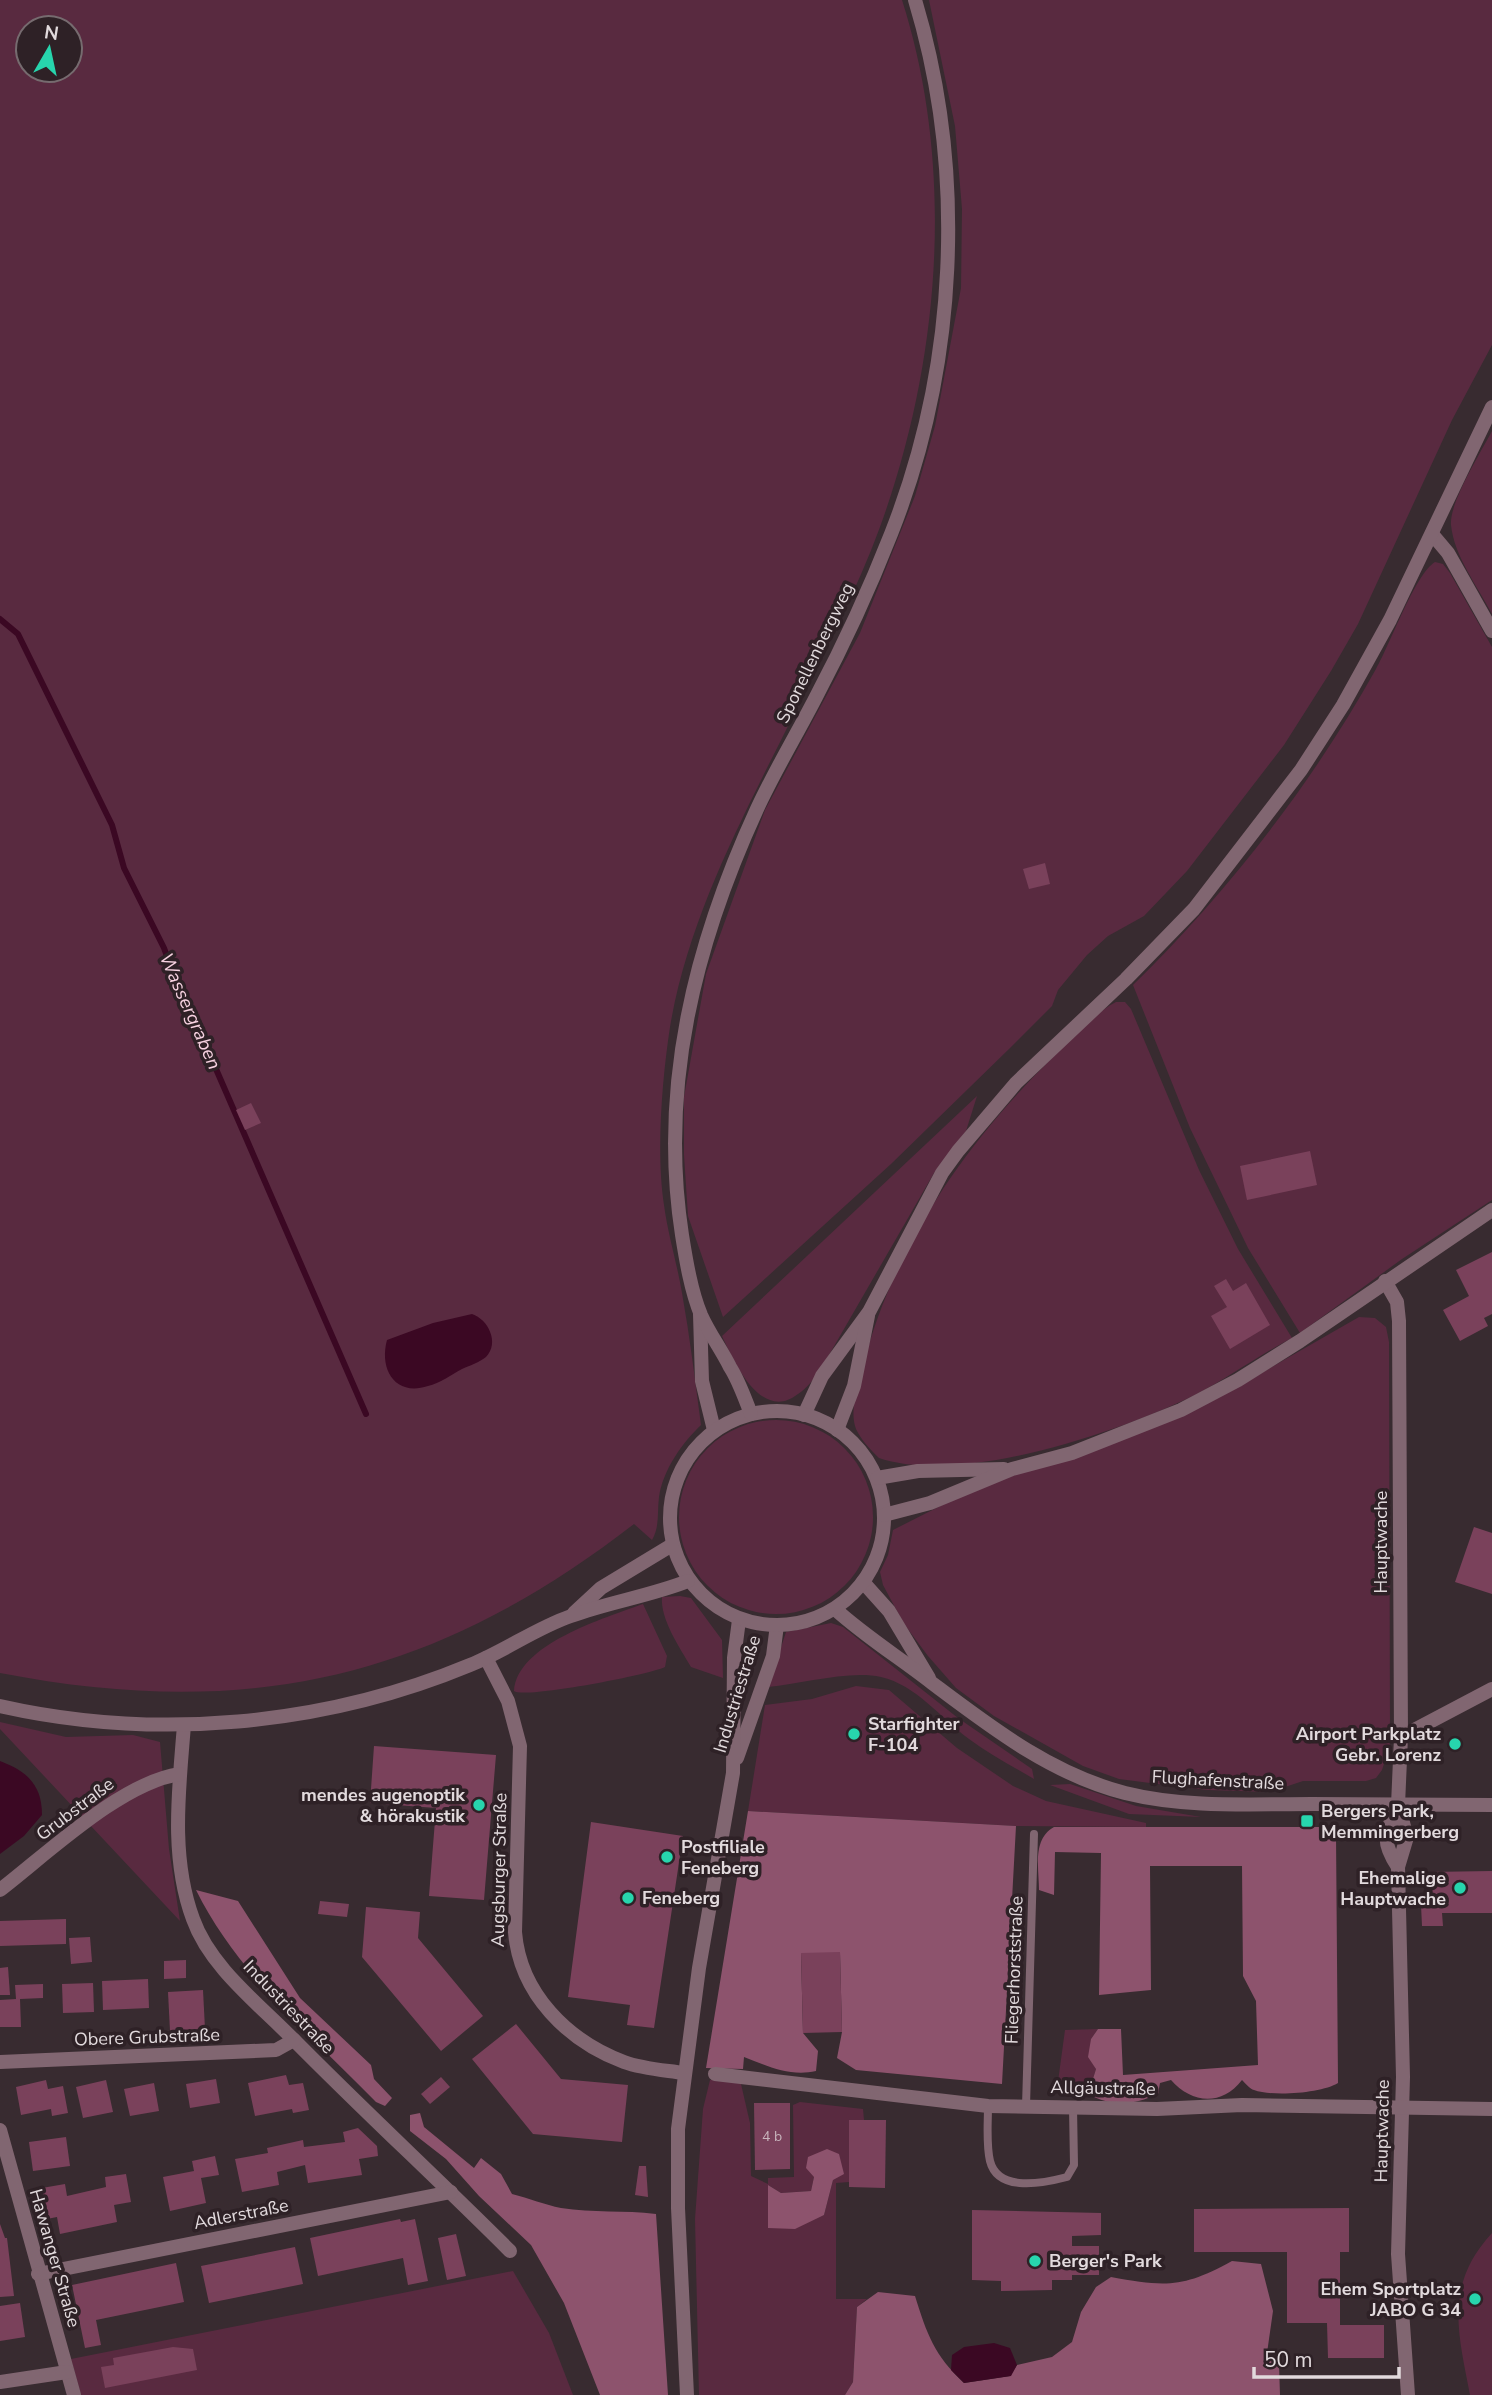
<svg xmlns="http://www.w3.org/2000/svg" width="1492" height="2395" font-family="'Nunito Sans',sans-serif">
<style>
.green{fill:#592a40;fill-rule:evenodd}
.forest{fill:#8d536d}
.water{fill:#3b0823}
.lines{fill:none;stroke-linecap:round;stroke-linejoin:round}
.stream{stroke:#3b0823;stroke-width:6}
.building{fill:#7a415b}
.service{stroke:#816671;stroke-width:8}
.minor{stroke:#816671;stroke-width:14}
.tertiary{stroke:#816671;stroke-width:14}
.poi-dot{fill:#27d5ad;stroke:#2e2126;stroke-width:2.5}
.labels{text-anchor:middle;stroke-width:7;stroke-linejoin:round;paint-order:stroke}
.number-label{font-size:14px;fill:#c8b4bc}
.street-label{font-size:18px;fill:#e2dadd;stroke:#2e2126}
.poi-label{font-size:18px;font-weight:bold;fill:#e2dadd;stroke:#2e2126;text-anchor:start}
.water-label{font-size:19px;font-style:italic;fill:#f7d2e1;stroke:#2e2126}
</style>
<rect width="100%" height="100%" fill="#382b30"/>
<!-- green -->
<g class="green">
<path d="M 0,0 L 902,0 C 956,169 940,362 880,527 C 857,590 825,650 796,710 C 746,811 689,914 670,1027 C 662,1079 656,1153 664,1205 C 668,1235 677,1263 682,1293 C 690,1337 695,1381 701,1425 C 682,1443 663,1470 659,1497 C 657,1513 660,1526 652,1540 L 634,1524 C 434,1679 249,1721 0,1673 ZM 28,28 L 70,28 L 70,70 L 28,70 Z"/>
<polygon points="929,0 1492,0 1492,345 1452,420 1358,624 1331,671 1284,745 1187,871 1144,916 1108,936 1087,955 1058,990 1052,1006 1009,1049 891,1164 723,1317 688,1216 684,1155 684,1097 706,974 765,810 860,633 915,496 935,426 961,288 962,209 955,126"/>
<path d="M 1492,431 L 1492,614 C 1478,587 1454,556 1451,525 C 1449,503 1481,452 1492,431 Z"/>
<path d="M 1435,562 L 1443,564 L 1450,573 L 1492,647 L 1492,1200 L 1402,1259 L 1300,1333 L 1248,1248 L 1190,1128 L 1133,985 C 1227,893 1312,784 1376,669 C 1390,645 1415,574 1435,562 Z"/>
<path d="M 1116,1002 L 1125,1002 L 1131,1009 L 1199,1170 L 1238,1249 L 1292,1338 C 1259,1355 1228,1378 1195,1395 C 1119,1432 962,1486 879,1458 C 871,1450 861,1440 856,1429 C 849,1411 858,1385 863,1366 C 893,1248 963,1147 1048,1062 C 1068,1042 1091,1015 1116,1002 Z"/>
<path d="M 977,1096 L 966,1131 L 934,1173 L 818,1374 C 812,1381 806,1389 798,1394 C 761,1423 734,1362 722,1336 Z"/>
<polygon points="1359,1317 1375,1318 1386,1327 1389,1342 1390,1745 1382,1770 1376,1778 1366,1781 1303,1781 1270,1792 1208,1790 1150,1783 1119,1779 1083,1766 994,1716 956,1688 928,1656 904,1624 883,1585 880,1572 888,1555 893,1530 964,1494 1216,1399"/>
<circle cx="776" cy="1517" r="97"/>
<path d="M 680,1596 L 691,1598 L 722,1640 L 723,1678 L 691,1667 C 680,1648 660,1619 662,1597 Z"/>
<path d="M 643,1604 L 667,1656 L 665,1667 C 648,1675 524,1699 514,1691 C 517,1644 605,1618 643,1604 Z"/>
<path d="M 831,1623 L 843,1627 L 958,1718 L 1032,1769 L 1034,1779 C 1012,1766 989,1754 969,1739 C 941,1718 916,1685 881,1677 C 849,1670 802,1684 768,1687 L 786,1632 Z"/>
<polygon points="856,1686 889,1690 957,1748 1013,1786 1046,1801 1146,1823 1146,1827 1016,1826 748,1811 765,1705 812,1699"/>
<polygon points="0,1722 66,1737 133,1735 160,1742 169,1849 180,1921 0,1729"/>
<polygon points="1070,1784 1136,1806 1201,1817 1129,1814 1050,1785"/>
<polygon points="1098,2029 1091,2039 1096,2069 1092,2082 1094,2097 1063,2094 1057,2089 1065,2030"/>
<path d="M 723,2078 L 741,2084 L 750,2123 L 751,2176 L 768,2184 L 768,2178 L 794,2177 L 793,2105 L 800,2102 L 863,2109 L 864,2120 L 849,2120 L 849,2182 L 836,2183 L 836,2299 L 867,2299 L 857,2307 L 853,2382 L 845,2395 L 699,2395 L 695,2219 L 703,2109 L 710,2080 ZM 814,2177 L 833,2180 L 824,2215 L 769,2228 L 768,2185 L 781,2193 L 811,2191 Z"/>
<path d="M 1492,2233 L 1492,2395 L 1470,2395 C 1458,2332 1444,2285 1492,2233 Z"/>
<polygon points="513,2271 549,2333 573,2395 81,2395 71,2359"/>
</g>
<!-- forest -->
<g class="forest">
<path d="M 748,1811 L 1016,1826 L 1002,2084 L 856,2070 L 837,2058 L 842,2032 L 840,1953 L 801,1954 L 803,2033 L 818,2051 L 816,2071 C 790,2077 768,2066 744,2057 L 743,2069 L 706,2068 Z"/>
<path d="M 1054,1827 L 1327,1827 L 1336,1834 L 1338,2083 C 1322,2093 1273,2097 1254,2090 C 1250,2089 1245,2083 1242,2080 C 1221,2107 1191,2103 1171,2080 L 1160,2083 L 1158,2094 C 1136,2104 1116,2107 1094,2097 L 1092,2082 L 1096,2069 L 1088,2057 L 1091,2039 L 1098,2029 L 1121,2029 L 1123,2075 L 1258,2065 L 1256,2001 L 1243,1976 L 1242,1866 L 1150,1866 L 1151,1990 L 1099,1995 L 1101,1853 L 1055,1852 L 1054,1895 L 1039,1890 C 1039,1869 1032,1839 1054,1827 Z"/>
<path d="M 196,1890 L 238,1901 L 300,1998 L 371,2065 L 374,2079 L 392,2098 L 385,2106 L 376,2102 C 311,2036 237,1973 196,1890 Z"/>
<path d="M 420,2113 L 424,2127 L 474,2168 L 481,2158 L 501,2174 L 512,2194 C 529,2198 545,2205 561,2208 C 593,2213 624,2210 656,2214 L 668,2395 L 600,2395 L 564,2303 L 531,2245 L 479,2196 L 446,2159 L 410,2131 L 410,2115 Z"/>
<polygon points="827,2149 839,2154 844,2174 833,2180 824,2215 795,2229 768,2228 768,2185 781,2193 811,2191 814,2177 806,2168 808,2157"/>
<path d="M 1232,2261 L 1261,2264 L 1273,2311 L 1267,2353 L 1279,2364 L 1280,2395 L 845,2395 L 853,2382 L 857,2307 L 878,2292 L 915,2296 C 927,2334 934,2355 964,2383 L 1010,2376 L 1017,2365 L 1052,2357 L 1072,2342 L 1081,2312 L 1096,2287 L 1111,2277 C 1166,2287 1183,2288 1232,2261 Z"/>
</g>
<!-- water -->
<g class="water">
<path d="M 472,1314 C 488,1319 500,1343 486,1357 C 480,1362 469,1366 462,1369 C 451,1375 440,1383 428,1386 C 395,1397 379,1369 387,1340 L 433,1323 Z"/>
<path d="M 0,1761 C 27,1771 42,1785 42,1815 L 24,1836 L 0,1854 Z"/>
<polygon points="994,2343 1010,2348 1017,2365 1011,2376 964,2383 951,2370 952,2355 964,2347"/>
</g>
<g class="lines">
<!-- stream -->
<polyline class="stream" points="0,619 18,634 112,825 124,868 164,948 184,1003 206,1046 366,1414"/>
</g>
<!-- building -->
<g class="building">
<polygon points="1045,863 1050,884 1029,889 1023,869"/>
<polygon points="251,1103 261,1123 245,1130 236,1110"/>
<polygon points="1310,1151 1317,1185 1247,1200 1240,1166"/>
<polygon points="1492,1252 1492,1314 1484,1318 1488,1326 1460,1341 1443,1310 1469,1296 1456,1270"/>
<polygon points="1226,1279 1233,1291 1246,1283 1270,1325 1230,1349 1211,1316 1227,1307 1214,1286"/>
<polygon points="1474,1527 1492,1533 1492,1594 1455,1582"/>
<polygon points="374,1746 496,1755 484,1900 429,1896 436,1808 370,1803"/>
<polygon points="591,1822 683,1836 654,2028 627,2025 630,2005 568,1997"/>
<polygon points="1492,1871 1492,1913 1442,1913 1443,1926 1422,1926 1421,1905 1429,1904 1428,1872"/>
<polygon points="320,1901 349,1904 347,1917 318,1914"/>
<polygon points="366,1907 420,1912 418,1938 483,2016 441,2051 362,1957"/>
<polygon points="66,1919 66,1944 0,1946 0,1921"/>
<polygon points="90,1937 92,1962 71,1964 69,1938"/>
<polygon points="840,1952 842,2032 803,2033 801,1953"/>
<polygon points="186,1960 186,1978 164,1979 164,1961"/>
<polygon points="8,1967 10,1995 0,1995 0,1968"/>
<polygon points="148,1979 149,2008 103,2010 102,1981"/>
<polygon points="93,1983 94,2012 63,2013 62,1984"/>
<polygon points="43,1984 43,1998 20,1999 21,2027 0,2027 0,2000 16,1999 15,1985"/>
<polygon points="203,1990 205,2029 170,2031 168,1992"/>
<polygon points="516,2024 561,2079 628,2085 622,2142 533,2134 472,2059"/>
<polygon points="286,2075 289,2085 303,2083 309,2110 293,2113 292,2109 255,2116 248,2083"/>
<polygon points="441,2077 450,2087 430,2104 421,2094"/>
<polygon points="216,2079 220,2103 190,2108 186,2084"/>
<polygon points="46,2080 48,2089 63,2086 68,2113 52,2116 51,2109 21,2115 16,2087"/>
<polygon points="106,2080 113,2112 83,2118 76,2087"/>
<polygon points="154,2083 159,2111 130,2116 124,2089"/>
<polygon points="754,2103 790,2103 790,2169 755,2170"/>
<polygon points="849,2120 886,2120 885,2188 849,2187"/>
<polygon points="358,2128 377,2146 378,2156 359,2159 362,2175 308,2183 305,2165 277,2172 279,2185 242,2192 235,2159 268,2153 267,2148 303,2140 304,2147 345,2142 343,2132"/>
<polygon points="66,2137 70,2166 33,2171 29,2142"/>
<polygon points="215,2156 219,2175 201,2178 206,2203 170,2211 163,2177 194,2171 192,2161"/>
<polygon points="639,2166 646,2166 648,2197 635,2195"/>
<polygon points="126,2174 131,2202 114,2205 117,2222 60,2234 57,2217 47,2219 42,2188 65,2184 67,2196 106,2187 105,2177"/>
<polygon points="1349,2208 1349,2252 1340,2252 1340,2325 1384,2325 1384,2358 1328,2358 1327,2323 1287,2323 1287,2252 1194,2252 1194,2209"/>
<polygon points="972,2210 1101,2213 1101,2235 1072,2236 1072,2246 1099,2246 1099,2275 1072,2275 1072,2280 1052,2280 1052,2290 1001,2291 1001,2281 972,2280"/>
<polygon points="400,2219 401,2222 415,2219 428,2281 408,2285 403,2258 318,2276 310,2238"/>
<polygon points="0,2224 5,2238 7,2238 14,2296 0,2297"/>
<polygon points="456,2234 466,2276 447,2280 438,2238"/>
<polygon points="295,2247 303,2284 209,2303 201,2266"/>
<polygon points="176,2263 184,2302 96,2320 101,2345 85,2348 72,2285"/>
<polygon points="20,2303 25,2337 0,2341 0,2306"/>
<polygon points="173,2347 193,2349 197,2370 105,2388 101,2367 114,2365 113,2358"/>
</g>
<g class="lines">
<!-- service -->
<g class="service">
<path d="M 988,2106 C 988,2123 986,2144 990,2161 C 998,2193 1044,2183 1067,2177 L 1074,2165 L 1073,2107"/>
<polyline points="1026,2106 1034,1834"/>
</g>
<!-- minor -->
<g class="minor">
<polyline points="1432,534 1448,553 1492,631"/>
<polyline points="1385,1281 1397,1302 1399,1321 1401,1737 1398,1805 1407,1837 1398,1867 1403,2077 1398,2254 1408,2395"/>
<polyline points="804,1415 822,1376 869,1312 942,1173 958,1151 1016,1083 1126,979 1194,909 1301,770 1343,705 1390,620 1492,407"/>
<polyline points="837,1430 854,1386 868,1316"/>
<polyline points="863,1582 889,1611 929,1678"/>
<path d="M 835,1609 C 866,1637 900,1658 932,1683 C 992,1728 1051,1774 1125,1793 C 1185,1808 1250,1804 1311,1804 C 1371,1804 1432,1805 1492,1805"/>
<path d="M 486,1658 L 508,1701 L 520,1746 L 515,1932 C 520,1994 568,2041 624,2062 C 643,2069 664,2070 684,2073"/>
<path d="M 184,1725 C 179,1789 170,1857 193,1919 C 210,1967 259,2004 294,2040 C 365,2112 439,2180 510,2251"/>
<polyline points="1401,1737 1492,1689"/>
<polyline points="737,1758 773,1656 777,1625"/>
<path d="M 1398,1805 C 1386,1833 1380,1840 1398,1867"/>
<path d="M 0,1890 C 48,1853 122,1782 180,1774"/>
<polyline points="0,2062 276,2050 294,2040"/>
<polyline points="715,2074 988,2106 1157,2109 1242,2105 1492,2109"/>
<polyline points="0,2130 74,2395"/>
<polyline points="38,2274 451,2192"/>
<polyline points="0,2382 67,2372"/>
<polyline points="687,2395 678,2208 678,2129 699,1968 733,1773 734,1658 739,1620"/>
</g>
<!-- tertiary -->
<g class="tertiary">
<polyline points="700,1314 702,1381 714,1430"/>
<circle cx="777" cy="1518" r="107"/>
<path d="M 751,1414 C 745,1399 739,1381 730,1367 C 721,1349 709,1333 701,1315 C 691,1291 686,1260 682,1235 C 659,1086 695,944 757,809 C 775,770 797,734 816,697 C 844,644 869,590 891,534 C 957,367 967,172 915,0"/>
<polyline points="877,1478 918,1471 1004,1469"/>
<polyline points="884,1515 930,1503 1012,1469 1072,1453 1181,1410 1238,1380 1300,1341 1492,1210"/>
<polyline points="574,1613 601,1588 672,1545"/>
<path d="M 0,1706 C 155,1741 323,1726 470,1665 C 505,1651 536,1628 571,1616 C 609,1602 650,1596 688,1581"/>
</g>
</g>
<!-- markers -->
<g class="poi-dot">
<circle cx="854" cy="1734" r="7"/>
<circle cx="1455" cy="1744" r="7"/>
<circle cx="479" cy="1805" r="7"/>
<rect x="1300" y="1814" width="14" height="14" rx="3.5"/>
<circle cx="667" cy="1857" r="7"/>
<circle cx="1460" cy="1888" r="7"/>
<circle cx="628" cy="1898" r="7"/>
<circle cx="1035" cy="2261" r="7"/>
<circle cx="1475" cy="2299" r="7"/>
</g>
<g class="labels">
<!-- number labels -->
<g class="number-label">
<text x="772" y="2141">4 b</text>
</g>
<!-- street labels -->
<g class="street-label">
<text transform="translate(815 653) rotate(-64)" y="6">Sponellenbergweg</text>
<text transform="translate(1381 1542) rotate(-90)" y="6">Hauptwache</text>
<text transform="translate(737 1694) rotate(-73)" y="6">Industriestraße</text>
<text transform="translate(1218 1780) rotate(3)" y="6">Flughafenstraße</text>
<text transform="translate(75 1809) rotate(-37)" y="6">Grubstraße</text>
<text transform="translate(499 1870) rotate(-89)" y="6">Augsburger Straße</text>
<text transform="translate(1014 1970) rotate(-88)" y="6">Fliegerhorststraße</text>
<text transform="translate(289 2007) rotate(46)" y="6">Industriestraße</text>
<text transform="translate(147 2037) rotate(-2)" y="6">Obere Grubstraße</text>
<text transform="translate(1103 2088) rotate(1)" y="6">Allgäustraße</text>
<text transform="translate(1382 2131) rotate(-89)" y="6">Hauptwache</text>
<text transform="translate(241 2214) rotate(-11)" y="6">Adlerstraße</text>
<text transform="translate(55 2258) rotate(74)" y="6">Hawanger Straße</text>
</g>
<!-- poi labels -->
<g class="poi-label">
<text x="868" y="1730">Starfighter<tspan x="868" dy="21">F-104</tspan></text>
<text x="1441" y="1740" text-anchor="end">Airport Parkplatz<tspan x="1441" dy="21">Gebr. Lorenz</tspan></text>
<text x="465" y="1801" text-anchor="end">mendes augenoptik<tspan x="465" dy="21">&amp; hörakustik</tspan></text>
<text x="1321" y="1817">Bergers Park,<tspan x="1321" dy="21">Memmingerberg</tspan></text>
<text x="681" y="1853">Postfiliale<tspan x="681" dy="21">Feneberg</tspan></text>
<text x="1446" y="1884" text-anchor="end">Ehemalige<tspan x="1446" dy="21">Hauptwache</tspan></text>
<text x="642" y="1904">Feneberg</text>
<text x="1049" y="2267">Berger's Park</text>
<text x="1461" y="2295" text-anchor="end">Ehem Sportplatz<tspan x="1461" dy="21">JABO G 34</tspan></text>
</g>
<!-- water labels -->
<g class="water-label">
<text transform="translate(191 1011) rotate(66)" y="7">Wassergraben</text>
</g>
</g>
<!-- north arrow -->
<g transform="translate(49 49) rotate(9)"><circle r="33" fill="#2e2126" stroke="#766b6f" stroke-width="2"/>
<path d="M0-5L12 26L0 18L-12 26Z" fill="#27d5ad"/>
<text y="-10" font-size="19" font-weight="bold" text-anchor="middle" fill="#e2dadd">N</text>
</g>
<!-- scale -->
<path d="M1254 2367v10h145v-10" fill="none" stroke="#e2dadd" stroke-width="3.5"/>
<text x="1264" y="2367" font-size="21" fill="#e2dadd" stroke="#2e2126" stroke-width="5" paint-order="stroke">50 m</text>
</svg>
